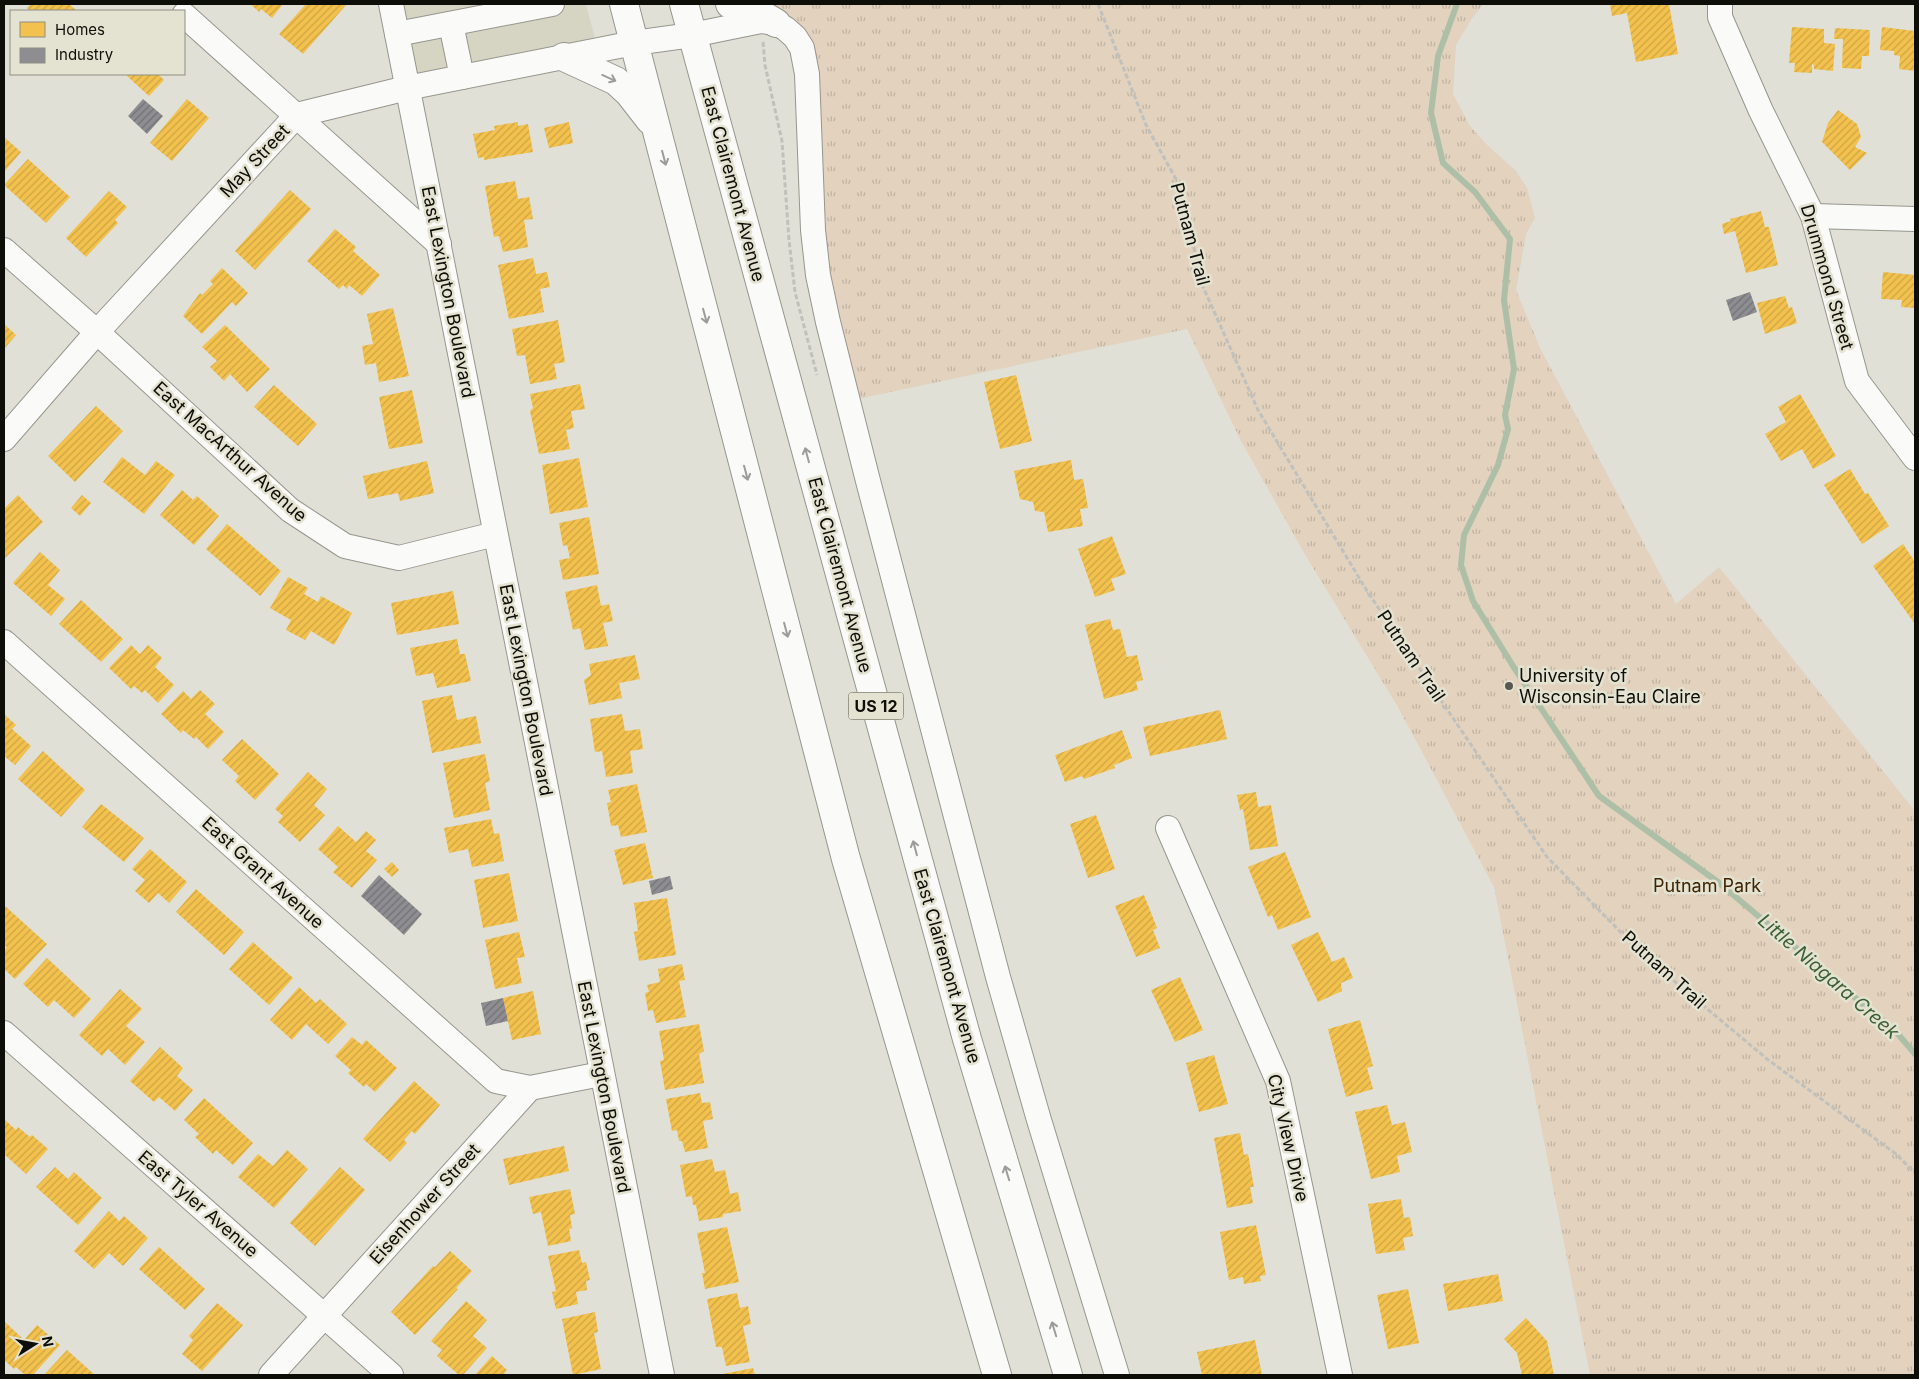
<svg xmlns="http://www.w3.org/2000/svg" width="1919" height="1379" font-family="Inter,sans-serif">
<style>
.built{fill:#d6d5c4}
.grass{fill:url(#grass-tufts)}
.homes{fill:url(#homes-hatch)}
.industry{fill:url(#industry-hatch)}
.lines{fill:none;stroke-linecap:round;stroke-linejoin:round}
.stream{stroke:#aebfa7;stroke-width:6}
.minor-casing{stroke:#96968e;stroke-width:26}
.major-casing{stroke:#96968e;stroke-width:30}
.path{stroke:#c0c0bc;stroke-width:3;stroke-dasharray:5 2.5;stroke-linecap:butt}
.minor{stroke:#fafaf9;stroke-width:24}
.major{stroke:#fafaf9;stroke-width:28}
.oneway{stroke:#9c9c99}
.poi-dot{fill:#585850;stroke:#e4e3d2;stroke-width:2}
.labels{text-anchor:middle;stroke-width:5;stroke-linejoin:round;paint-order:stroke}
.shield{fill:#e4e3d2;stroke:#4e4e45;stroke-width:1}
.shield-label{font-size:16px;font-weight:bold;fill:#0e0e08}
.street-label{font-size:18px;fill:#0e0e08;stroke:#e4e3d2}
.poi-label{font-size:18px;fill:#0e0e08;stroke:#e4e3d2;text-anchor:start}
.park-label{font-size:18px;fill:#3f2300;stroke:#e4e3d2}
.water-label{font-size:19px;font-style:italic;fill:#3b6034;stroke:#e4e3d2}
</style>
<defs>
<pattern id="grass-tufts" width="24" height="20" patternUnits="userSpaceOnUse" patternTransform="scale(1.25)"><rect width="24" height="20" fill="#e2d2be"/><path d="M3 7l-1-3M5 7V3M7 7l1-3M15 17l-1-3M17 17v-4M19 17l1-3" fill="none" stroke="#c1b3a2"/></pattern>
<pattern id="homes-hatch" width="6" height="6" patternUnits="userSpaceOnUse" patternTransform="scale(1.25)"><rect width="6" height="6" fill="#f2c14e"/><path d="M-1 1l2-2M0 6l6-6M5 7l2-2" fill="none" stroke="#cea543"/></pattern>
<pattern id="industry-hatch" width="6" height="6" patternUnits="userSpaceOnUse" patternTransform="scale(1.25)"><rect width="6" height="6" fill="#8d8d92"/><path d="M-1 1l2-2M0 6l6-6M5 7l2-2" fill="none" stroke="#727275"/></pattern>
</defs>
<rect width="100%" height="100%" fill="#e0e0d6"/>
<!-- built -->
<polygon class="built" points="391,4 586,4 598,50 407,88"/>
<!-- grass -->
<polygon class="grass" points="722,4 1483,4 1471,20 1456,45 1453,94 1470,126 1487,145 1516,171 1527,188 1535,218 1526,234 1516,290 1540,348 1676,604 1719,567 1915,811 1915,1375 1590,1375 1494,887 1398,707 1306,556 1241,441 1187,329 848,401 828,322 802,48"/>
<!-- homes -->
<g class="homes">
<polygon points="31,4 69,4 77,11 30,11 27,8"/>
<polygon points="250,4 283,4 272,18 261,9 259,12"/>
<polygon points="306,4 347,4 303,54 279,34"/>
<polygon points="1610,4 1669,4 1678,54 1636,62 1627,13 1612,16"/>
<polygon points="1792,27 1824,29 1824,43 1835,44 1833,71 1814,69 1814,65 1812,64 1812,73 1794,72 1795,63 1789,63"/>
<polygon points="1882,27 1915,31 1915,71 1899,69 1900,56 1894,55 1894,51 1880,50"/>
<polygon points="1835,28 1870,30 1869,56 1862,56 1861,69 1842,68 1843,39 1834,39"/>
<polygon points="130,74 158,74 164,80 149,96 127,76"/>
<polygon points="187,99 209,118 172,161 150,143"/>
<polygon points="1838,110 1857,124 1861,137 1855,147 1867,153 1850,170 1822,142 1828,123"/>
<polygon points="518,122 518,126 528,124 533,152 484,160 484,157 478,158 473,134 495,130 494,126"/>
<polygon points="569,122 573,143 549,148 544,128"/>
<polygon points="4,137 21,152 4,172"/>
<polygon points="28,159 70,197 46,223 4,185"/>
<polygon points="515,181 518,199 529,197 533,219 524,220 528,247 503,252 499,236 494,237 485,186"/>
<polygon points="290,190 311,209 255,270 235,251"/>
<polygon points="109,191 127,207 115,220 118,223 86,257 66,238"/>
<polygon points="1761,211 1765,227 1769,227 1778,265 1746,273 1735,231 1724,234 1722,224 1731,221 1730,219"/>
<polygon points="335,229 356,247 353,251 380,275 362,296 349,285 347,289 343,285 339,289 307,261"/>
<polygon points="533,258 536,274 547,272 550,287 540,289 544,312 509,319 498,265"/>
<polygon points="222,268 248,293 236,306 232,302 202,334 183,316 200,293 202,295 213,284 210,281"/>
<polygon points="1883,272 1915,275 1915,308 1901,307 1902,300 1881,299"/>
<polygon points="1785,296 1789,308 1792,307 1797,323 1765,334 1757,303"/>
<polygon points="393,308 409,376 379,382 376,363 365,365 362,346 373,344 367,314"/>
<polygon points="558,320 565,362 554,364 557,379 530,384 525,355 517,356 512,329"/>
<polygon points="4,324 16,335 4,349"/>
<polygon points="225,325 270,369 247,392 230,374 224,381 210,367 217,361 202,347"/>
<polygon points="1016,375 1032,441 1000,449 984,382"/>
<polygon points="580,384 585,409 571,411 574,428 566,430 570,449 539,454 530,411 533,408 530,394"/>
<polygon points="274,385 317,424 298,446 254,407"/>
<polygon points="412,390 423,443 389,449 379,397"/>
<polygon points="1800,394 1836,456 1813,469 1802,449 1781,461 1765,434 1786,422 1778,407"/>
<polygon points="96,406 123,431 75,482 48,456"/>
<polygon points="122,457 145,475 156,461 175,475 144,514 103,482"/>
<polygon points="579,458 588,507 550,514 542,465"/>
<polygon points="1071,460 1074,480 1083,479 1088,508 1080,509 1083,526 1048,532 1044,512 1035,511 1033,502 1020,499 1014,471"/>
<polygon points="427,461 434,493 400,501 398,493 368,499 363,476"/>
<polygon points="1850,469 1865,494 1868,493 1889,526 1862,544 1824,485"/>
<polygon points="182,490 193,500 197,496 219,516 194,545 160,515"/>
<polygon points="18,495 43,522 5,558 4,556 4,509"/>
<polygon points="82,495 91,503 80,516 71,508"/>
<polygon points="589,517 599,574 563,580 559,560 570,558 567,545 563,546 559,523"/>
<polygon points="227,524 281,571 260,596 206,549"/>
<polygon points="1112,536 1126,574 1111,579 1115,590 1095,597 1078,549"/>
<polygon points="1903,544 1915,562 1915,624 1873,566"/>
<polygon points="40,552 60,570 48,585 65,599 51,616 13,583"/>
<polygon points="288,577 308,588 304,594 318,602 321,596 352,613 334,645 311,631 305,640 286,630 291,620 270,608"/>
<polygon points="597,585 601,606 609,604 613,621 603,623 608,646 585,650 580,628 573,630 565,592"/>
<polygon points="453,591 459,624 397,635 391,603"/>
<polygon points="81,600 123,639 101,662 59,624"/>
<polygon points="1110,619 1113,630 1120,629 1127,657 1137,655 1143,680 1136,682 1138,690 1104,699 1085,625"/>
<polygon points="457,639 460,654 465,654 471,681 437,688 433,673 416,676 410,648"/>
<polygon points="131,645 140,654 148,645 162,658 155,667 174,685 158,703 145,690 142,693 134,686 131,689 109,668"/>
<polygon points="635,655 640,679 619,683 622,698 589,705 584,680 591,675 589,664"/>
<polygon points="200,690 215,704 205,714 224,732 208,749 196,737 194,739 183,730 181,733 161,714 183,691 191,699"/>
<polygon points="452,695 457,720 476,716 481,743 432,753 422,701"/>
<polygon points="1220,710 1227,739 1150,756 1143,727"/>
<polygon points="4,714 16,725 12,729 31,746 15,765 4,756"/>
<polygon points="622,714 625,731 640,729 643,749 630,751 633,773 606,777 602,751 595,752 590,719"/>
<polygon points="1122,730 1132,758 1114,765 1115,768 1084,779 1082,776 1065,782 1055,755"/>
<polygon points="242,739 279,774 255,800 235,781 239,776 222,760"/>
<polygon points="43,751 85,790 61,817 18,779"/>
<polygon points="485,754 490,781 485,783 490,810 454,818 443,763"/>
<polygon points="308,772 327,789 314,805 325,815 300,842 278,822 283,816 275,809"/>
<polygon points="637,784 647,832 621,837 618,825 611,826 607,803 611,802 608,790"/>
<polygon points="1256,792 1258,807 1271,805 1278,846 1250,850 1243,809 1240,810 1237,795"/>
<polygon points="101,804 144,838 124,862 82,827"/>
<polygon points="1096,815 1115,869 1088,878 1070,824"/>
<polygon points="491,819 494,834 499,833 504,861 472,867 468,849 449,853 444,828"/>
<polygon points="338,826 356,842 366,831 376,840 366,851 377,860 352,888 333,872 338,867 318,849"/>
<polygon points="645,843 653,878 623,885 614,850"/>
<polygon points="150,849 187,882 169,903 158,893 149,903 135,891 145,880 132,869"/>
<polygon points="1285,852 1311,917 1278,930 1272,915 1268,917 1248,867"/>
<polygon points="392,862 399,870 392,877 384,869"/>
<polygon points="509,873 518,921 483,928 474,880"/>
<polygon points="196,889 244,932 224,955 176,912"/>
<polygon points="1144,895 1157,928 1153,930 1160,948 1136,957 1115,906"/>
<polygon points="667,898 676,955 639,961 634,932 638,931 634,903"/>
<polygon points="4,905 47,944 15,979 4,969 4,951 7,947 4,945"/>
<polygon points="519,932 525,957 517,958 522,983 495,989 485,940"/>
<polygon points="1318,932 1332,962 1344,957 1353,978 1341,983 1342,991 1318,1002 1291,945"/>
<polygon points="253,942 293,978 269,1005 229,969"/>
<polygon points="47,958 91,999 74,1018 54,1000 48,1007 23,984"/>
<polygon points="682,964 685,980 679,981 686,1017 656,1023 653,1010 648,1011 645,993 649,992 647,985 660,982 658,969"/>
<polygon points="1180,977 1203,1030 1175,1042 1151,990"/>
<polygon points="299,987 316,1003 320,999 347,1024 328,1044 306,1024 292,1040 270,1020"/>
<polygon points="120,989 142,1009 126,1026 145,1042 125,1065 108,1049 102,1056 79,1035"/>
<polygon points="533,991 541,1034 512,1040 503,998"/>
<polygon points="1360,1020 1373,1066 1367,1068 1373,1089 1346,1097 1328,1029"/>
<polygon points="699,1024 704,1051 699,1054 704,1083 665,1090 660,1061 664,1060 659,1031"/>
<polygon points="352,1037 362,1045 366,1040 397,1068 375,1092 366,1084 364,1087 348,1073 351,1070 335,1056"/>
<polygon points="160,1047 183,1068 177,1076 193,1090 175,1111 159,1097 154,1102 130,1081"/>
<polygon points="1214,1055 1228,1104 1199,1112 1186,1063"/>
<polygon points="414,1081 440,1105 415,1134 412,1131 404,1140 407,1143 390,1162 363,1139"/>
<polygon points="700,1093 702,1103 710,1102 713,1119 703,1121 708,1148 685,1152 682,1141 679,1141 677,1130 672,1131 666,1099"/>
<polygon points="204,1098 253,1143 233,1165 216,1150 213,1154 195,1137 199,1134 184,1120"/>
<polygon points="1387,1105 1392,1125 1405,1122 1412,1152 1397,1156 1400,1172 1371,1179 1355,1112"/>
<polygon points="4,1119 16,1130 18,1127 30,1137 32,1135 48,1149 26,1174 4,1154"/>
<polygon points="1240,1133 1244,1155 1248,1154 1254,1187 1250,1187 1253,1203 1227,1208 1214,1138"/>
<polygon points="564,1146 569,1171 509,1185 503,1159"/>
<polygon points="287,1150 308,1169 274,1208 238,1177 258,1154 273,1166"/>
<polygon points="712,1159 715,1172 725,1170 730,1194 738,1192 741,1211 723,1214 723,1217 699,1221 696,1205 693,1205 692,1196 686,1197 680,1165"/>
<polygon points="55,1167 68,1179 74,1172 102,1198 78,1225 36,1187"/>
<polygon points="340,1167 365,1190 315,1246 290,1223"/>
<polygon points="570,1189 575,1214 570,1215 572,1228 569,1229 571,1241 548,1246 541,1212 533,1214 529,1197"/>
<polygon points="1401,1199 1404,1218 1410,1217 1413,1236 1403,1238 1405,1250 1376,1254 1368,1204"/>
<polygon points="109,1211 119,1221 124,1216 148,1238 123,1266 109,1253 94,1269 74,1251"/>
<polygon points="1256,1225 1266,1275 1260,1276 1261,1281 1244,1284 1243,1277 1229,1280 1220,1232"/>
<polygon points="727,1227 739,1282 705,1289 702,1273 705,1273 697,1233"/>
<polygon points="159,1247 205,1289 185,1310 139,1269"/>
<polygon points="579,1250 582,1263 586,1262 590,1280 586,1281 587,1290 576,1292 578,1304 556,1309 552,1292 556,1291 548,1256"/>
<polygon points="450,1251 472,1271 456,1288 458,1289 415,1335 391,1312 433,1266 435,1267"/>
<polygon points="1498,1274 1503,1301 1448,1311 1443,1284"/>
<polygon points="1408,1289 1419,1343 1388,1349 1377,1295"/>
<polygon points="737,1293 740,1308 748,1306 751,1324 743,1326 750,1362 726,1366 722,1347 716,1347 707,1299"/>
<polygon points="466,1301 487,1320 473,1336 487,1348 463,1375 459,1375 437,1356 442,1350 431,1341"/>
<polygon points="217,1303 243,1325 202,1371 182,1354 193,1340 189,1336"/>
<polygon points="595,1312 598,1332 594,1333 601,1369 573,1375 562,1319"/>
<polygon points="1526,1318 1547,1341 1554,1375 1522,1375 1517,1353 1504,1339"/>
<polygon points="4,1321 24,1340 37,1325 60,1345 33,1375 25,1375 16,1367 14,1369 4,1360"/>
<polygon points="1255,1340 1262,1375 1202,1375 1197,1352"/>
<polygon points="67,1350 95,1375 44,1375"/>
<polygon points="492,1356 507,1370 504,1373 506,1375 475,1375"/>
<polygon points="753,1368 755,1375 723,1375 723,1374"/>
</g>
<!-- industry -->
<g class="industry">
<polygon points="143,99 163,116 147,134 128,116"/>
<polygon points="1750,292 1757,312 1733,321 1726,300"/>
<polygon points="379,875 422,914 404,935 361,896"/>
<polygon points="670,876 673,889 652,895 649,881"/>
<polygon points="503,998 508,1021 486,1026 481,1003"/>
</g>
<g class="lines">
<!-- stream -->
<polyline class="stream" points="1457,4 1438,56 1431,113 1443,163 1475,192 1510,239 1504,300 1514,369 1505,415 1508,429 1498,465 1464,535 1461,565 1473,601 1513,666 1599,796 1718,882 1898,1034 1915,1054"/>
<!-- minor casing -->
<g class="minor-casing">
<g id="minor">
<polyline points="391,4 662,1375"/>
<polyline points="1720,4 1720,17 1761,111 1813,216 1857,381 1915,458"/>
<polyline points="184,15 439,244"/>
<polyline points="451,24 462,77"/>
<polyline points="397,34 552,4"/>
<polyline points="1813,216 1915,219"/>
<polyline points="4,250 97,332 290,510 345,546 399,558 495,534"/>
<polyline points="4,439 97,332 297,115 407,88 634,43 692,35 761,21 776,23 786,29 795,37 802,48 807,74 813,230 818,275 828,322 867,477 998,977 1039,1120 1117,1375"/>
<polyline points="4,642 496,1081 530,1088"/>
<polyline points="1168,828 1278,1081 1340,1375"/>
<polyline points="4,1033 391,1375"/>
<polyline points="271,1375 530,1088 601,1074"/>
</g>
</g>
<!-- major casing -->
<g class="major-casing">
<g id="major">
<polyline points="624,4 846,859 997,1375"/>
<polyline points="684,4 967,1039 1068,1375"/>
<polyline points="730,4 759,13 776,23"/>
<polyline points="564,57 616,81 629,93 650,120"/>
</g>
</g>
<!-- path -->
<g class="path">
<polyline points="1098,4 1146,125 1177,181 1189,222 1200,280 1258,410 1367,591 1547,857 1643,955 1767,1059 1896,1154 1915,1173"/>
<polyline points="763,42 765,65 782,141 789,240 795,292 817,375"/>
</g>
<!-- minor -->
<use href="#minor" class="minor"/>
<!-- major -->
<use href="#major" class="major"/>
</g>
<!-- one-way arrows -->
<defs><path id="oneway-shaft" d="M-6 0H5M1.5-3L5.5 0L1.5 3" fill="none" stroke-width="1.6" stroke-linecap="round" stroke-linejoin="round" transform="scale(1.25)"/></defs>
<g class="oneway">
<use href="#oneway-shaft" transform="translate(609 78) rotate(24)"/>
<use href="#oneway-shaft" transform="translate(664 158) rotate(75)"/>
<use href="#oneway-shaft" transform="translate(705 316) rotate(75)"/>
<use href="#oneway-shaft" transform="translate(807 455) rotate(-105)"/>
<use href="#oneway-shaft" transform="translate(746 473) rotate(75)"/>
<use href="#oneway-shaft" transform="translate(786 630) rotate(75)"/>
<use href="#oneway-shaft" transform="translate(915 848) rotate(-105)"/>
<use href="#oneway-shaft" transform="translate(1007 1173) rotate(-107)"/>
<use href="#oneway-shaft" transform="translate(1054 1329) rotate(-107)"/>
</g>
<!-- markers -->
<circle class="poi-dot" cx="1509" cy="686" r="5"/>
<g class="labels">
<!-- shield labels -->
<rect class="shield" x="848.5" y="692.5" width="55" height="27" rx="4"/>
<g class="shield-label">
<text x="876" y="712">US 12</text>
</g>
<!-- street labels -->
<g class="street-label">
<text transform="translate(255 161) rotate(-47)" y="6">May Street</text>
<text transform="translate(733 184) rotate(75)" y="6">East Clairemont Avenue</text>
<text transform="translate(1190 234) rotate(75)" y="6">Putnam Trail</text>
<text transform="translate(1827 277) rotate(74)" y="6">Drummond Street</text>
<text transform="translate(448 292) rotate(79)" y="6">East Lexington Boulevard</text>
<text transform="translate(230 452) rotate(42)" y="6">East MacArthur Avenue</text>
<text transform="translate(840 575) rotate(75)" y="6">East Clairemont Avenue</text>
<text transform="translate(1411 656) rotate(56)" y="6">Putnam Trail</text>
<text transform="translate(526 690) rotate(79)" y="6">East Lexington Boulevard</text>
<text transform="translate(263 873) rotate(42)" y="6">East Grant Avenue</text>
<text transform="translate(947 966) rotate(74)" y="6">East Clairemont Avenue</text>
<text transform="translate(1664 970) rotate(42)" y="6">Putnam Trail</text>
<text transform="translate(604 1087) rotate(79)" y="6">East Lexington Boulevard</text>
<text transform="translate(1288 1138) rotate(77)" y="6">City View Drive</text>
<text transform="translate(198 1204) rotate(41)" y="6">East Tyler Avenue</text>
<text transform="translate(425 1204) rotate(-48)" y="6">Eisenhower Street</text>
</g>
<!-- poi labels -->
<g class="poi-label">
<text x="1519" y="682">University of<tspan x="1519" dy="21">Wisconsin-Eau Claire</tspan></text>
</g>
<!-- park labels -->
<g class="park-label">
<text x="1707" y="892">Putnam Park</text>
</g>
<!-- water labels -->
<g class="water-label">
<text transform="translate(1829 976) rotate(41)" y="7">Little Niagara Creek</text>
</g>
</g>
<!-- border -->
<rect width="1919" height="1379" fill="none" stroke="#0e0e08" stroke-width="10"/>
<!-- legend -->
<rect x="10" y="10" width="175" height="65" fill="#e4e3d2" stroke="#8e8e81"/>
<rect x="20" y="22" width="25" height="15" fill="#f2c14e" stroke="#8e8e81"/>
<text x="55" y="35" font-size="15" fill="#0e0e08">Homes</text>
<rect x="20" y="48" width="25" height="15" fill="#8d8d92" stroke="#8e8e81"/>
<text x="55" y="60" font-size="15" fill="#0e0e08">Industry</text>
<!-- north arrow -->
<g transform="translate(35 1344) rotate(79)" stroke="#e4e3d2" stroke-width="4" paint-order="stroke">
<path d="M0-4L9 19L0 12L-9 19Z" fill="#0e0e08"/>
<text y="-8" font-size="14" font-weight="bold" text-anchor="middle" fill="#0e0e08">N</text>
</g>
</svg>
